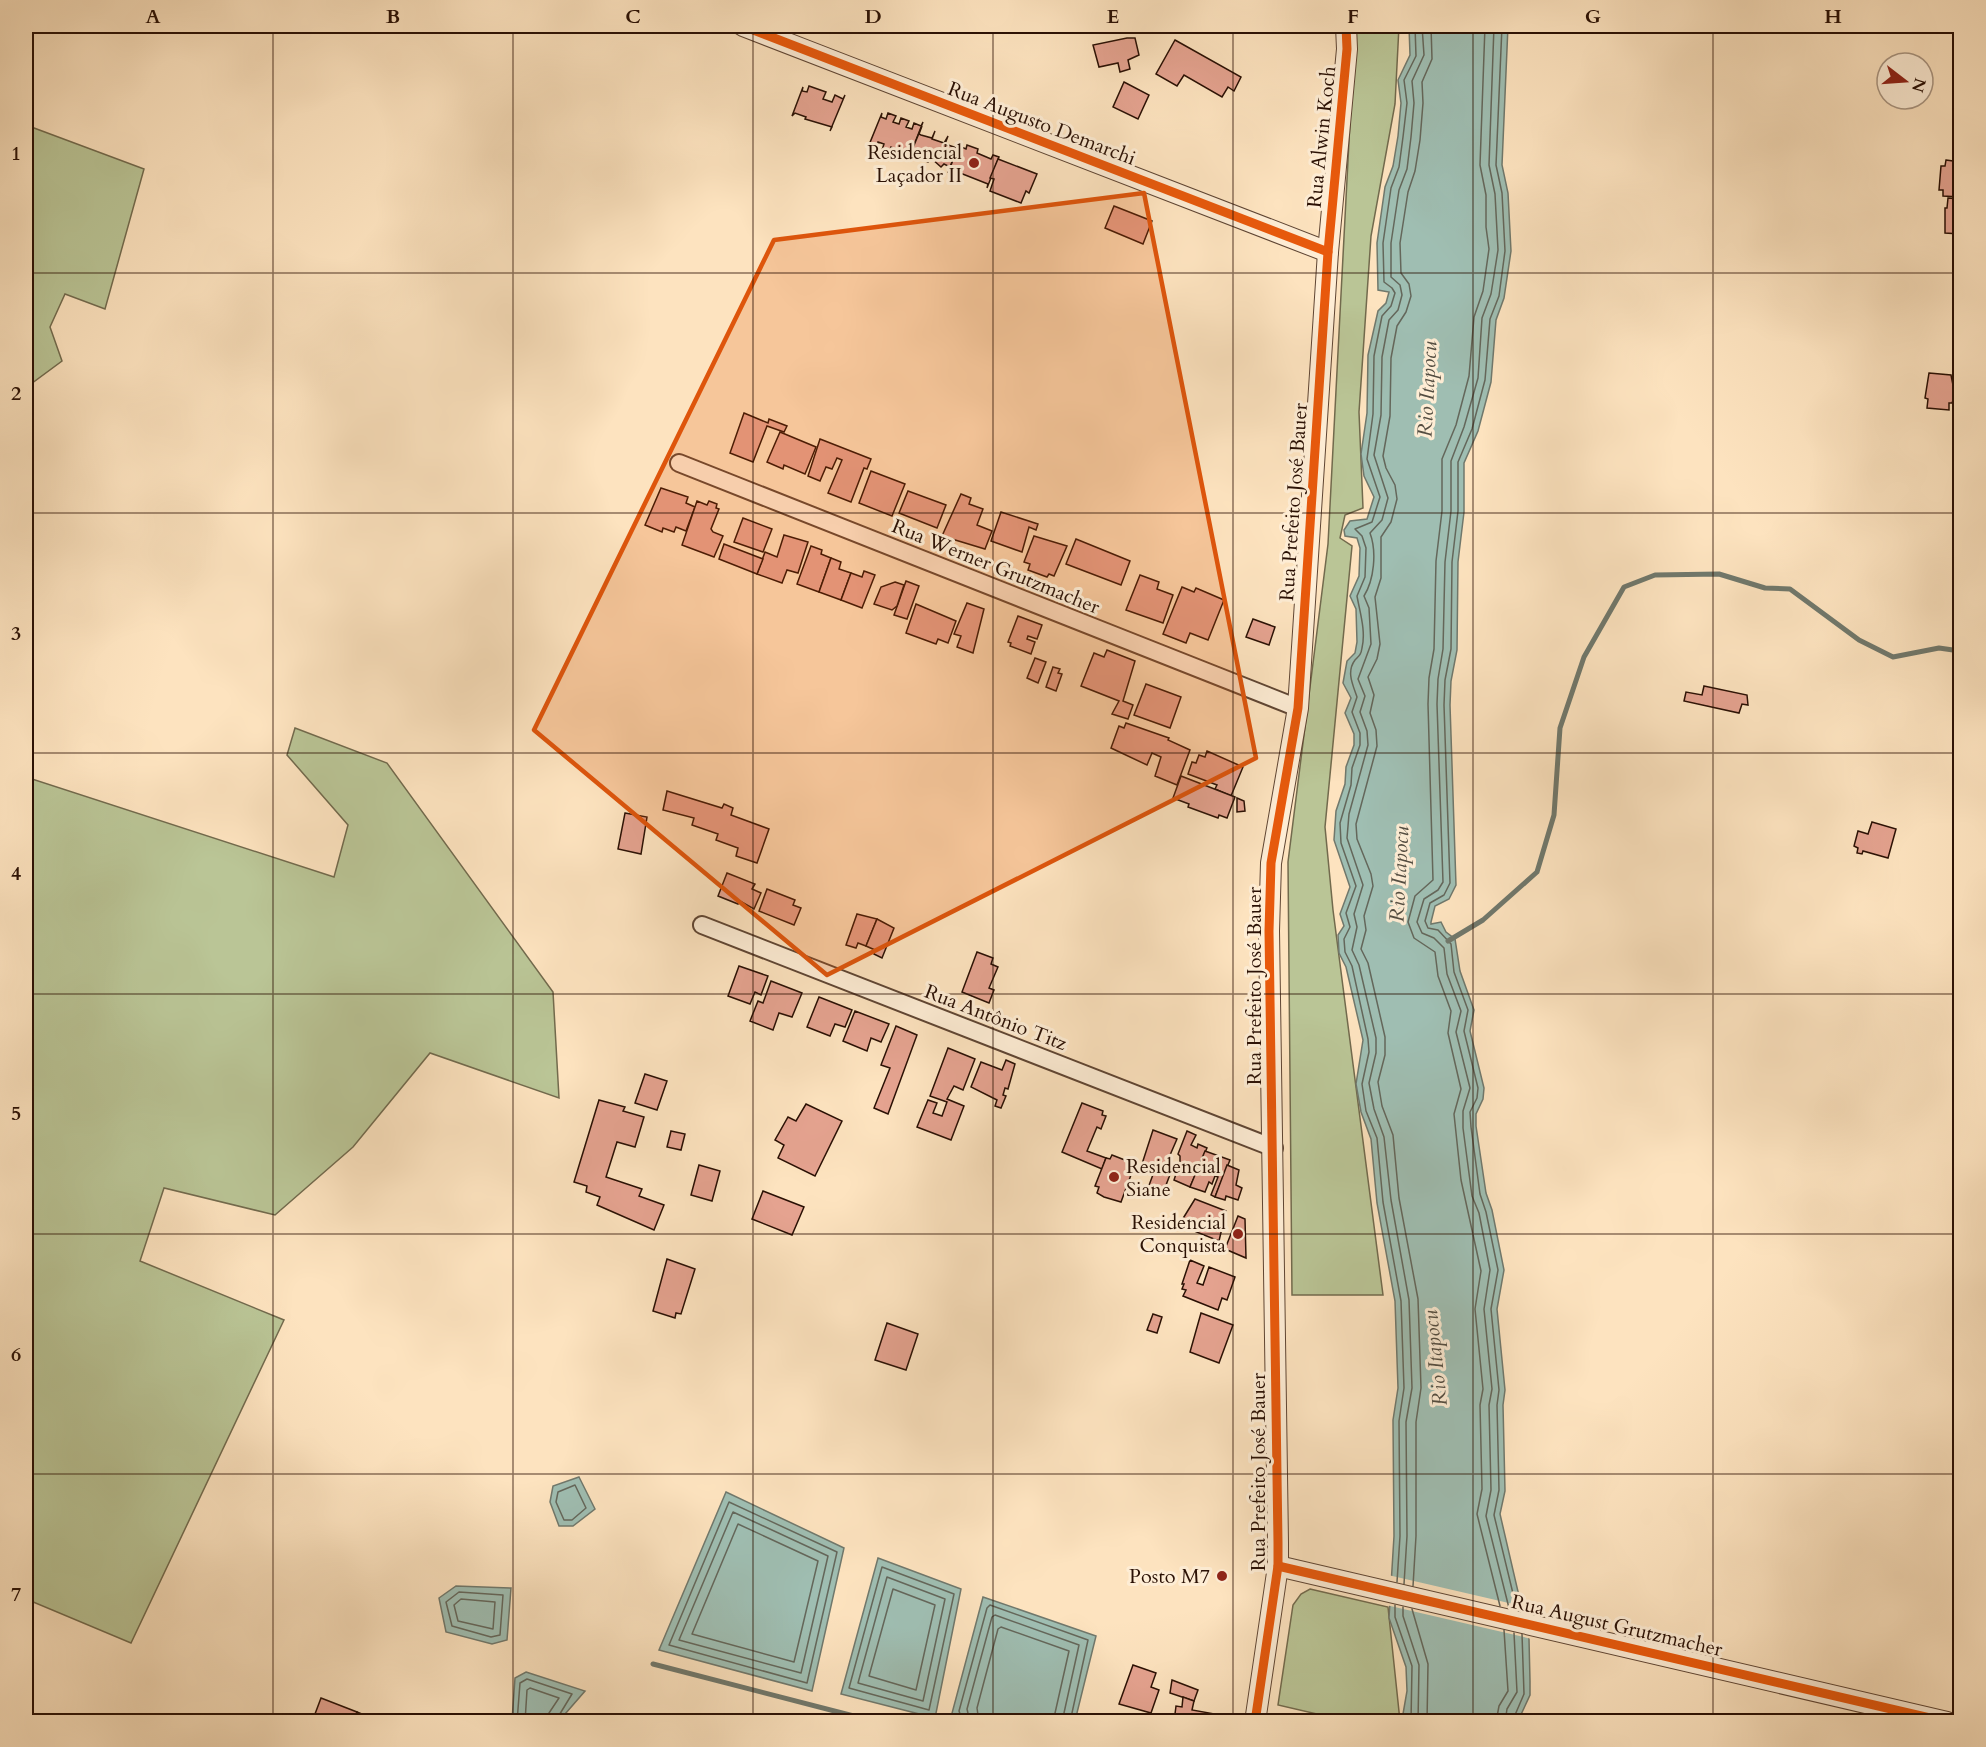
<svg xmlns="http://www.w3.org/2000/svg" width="1986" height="1747" font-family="Cardo,serif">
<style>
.green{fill:#bac596;stroke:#726a4d;stroke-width:1.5}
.water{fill:#9fbeb2;stroke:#70786c;stroke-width:1.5}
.pier{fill:#fde3bf}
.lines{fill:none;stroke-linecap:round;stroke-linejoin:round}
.shore{stroke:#64675b;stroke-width:1.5}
.stream{stroke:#70786c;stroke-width:5}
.building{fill:#e5a390;stroke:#2a1004;stroke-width:1.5}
.minor-casing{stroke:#5f4533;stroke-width:20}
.tertiary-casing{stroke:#5f4533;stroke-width:22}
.minor{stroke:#feedd5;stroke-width:16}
.tertiary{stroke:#feedd5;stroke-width:20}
.cycleway-casing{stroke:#feedd5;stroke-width:13}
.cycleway{stroke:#e8590c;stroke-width:9}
.marked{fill:#de550c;fill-opacity:0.2;stroke:#de550c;stroke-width:4.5;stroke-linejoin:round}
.grid{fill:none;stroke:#2a1004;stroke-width:1.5;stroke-opacity:0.55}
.poi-dot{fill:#8f2418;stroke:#feedd5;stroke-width:2}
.labels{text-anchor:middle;stroke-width:6;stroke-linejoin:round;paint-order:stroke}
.street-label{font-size:20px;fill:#2a1004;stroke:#feedd5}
.poi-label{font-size:20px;fill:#2a1004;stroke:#feedd5;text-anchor:end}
.water-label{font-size:21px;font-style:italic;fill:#534d41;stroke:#feedd5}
.neatline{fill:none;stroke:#2a1004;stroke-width:2}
.grid-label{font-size:20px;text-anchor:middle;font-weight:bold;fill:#2a1004}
</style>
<rect width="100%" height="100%" fill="#fde3bf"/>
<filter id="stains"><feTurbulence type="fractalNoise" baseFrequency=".00333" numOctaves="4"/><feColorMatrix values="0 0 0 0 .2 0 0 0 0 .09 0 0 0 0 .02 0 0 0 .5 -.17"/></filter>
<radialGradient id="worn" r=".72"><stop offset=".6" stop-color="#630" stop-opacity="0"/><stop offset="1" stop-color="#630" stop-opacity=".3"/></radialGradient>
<!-- green -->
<g class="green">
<polygon points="1355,26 1399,26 1395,104 1371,236 1359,412 1363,508 1345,515 1340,538 1352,546 1325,827 1333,910 1383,1295 1292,1295 1288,862 1328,544"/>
<polygon points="26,125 144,169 105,309 65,294 50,327 62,361 31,384 26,397"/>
<polygon points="295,728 387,763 553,992 559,1098 430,1053 353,1147 275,1215 164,1188 140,1261 284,1320 131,1643 26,1599 26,777 334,877 348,825 287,755"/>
<polygon points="1310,1589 1388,1607 1400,1721 1347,1721 1278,1705 1293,1605 1301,1594"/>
</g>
<!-- water -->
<g class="water">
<polygon points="1409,26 1508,26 1502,165 1508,193 1511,251 1504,298 1496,320 1491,382 1478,431 1464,463 1464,512 1458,562 1457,650 1451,681 1450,705 1456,885 1449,899 1435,906 1431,922 1431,924 1441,922 1446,932 1455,939 1460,971 1474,1010 1470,1031 1484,1088 1483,1099 1476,1114 1476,1126 1486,1193 1492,1210 1504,1270 1497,1309 1505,1390 1503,1405 1505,1491 1500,1514 1529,1639 1530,1681 1530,1695 1518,1721 1406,1721 1403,1714 1407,1691 1406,1667 1389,1618 1394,1536 1393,1420 1398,1388 1395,1301 1377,1203 1371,1139 1361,1112 1356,1084 1363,1040 1346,967 1339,953 1338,935 1344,926 1340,914 1350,887 1334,840 1336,811 1345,784 1346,767 1354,745 1354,734 1345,713 1351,698 1343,683 1347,661 1355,653 1357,642 1356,609 1350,596 1359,576 1360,548 1357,538 1345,536 1344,530 1350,521 1367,519 1374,497 1364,476 1361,454 1367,413 1368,355 1378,311 1386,303 1389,292 1378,290 1377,243 1385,187 1393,166 1398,136 1401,103 1398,80 1410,55"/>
<polygon points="579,1477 595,1509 573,1526 559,1526 550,1502 553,1486"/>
<polygon points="726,1492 844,1548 812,1691 659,1650"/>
<polygon points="878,1558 961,1589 935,1718 841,1694"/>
<polygon points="456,1586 511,1588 507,1640 492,1644 446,1632 439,1598"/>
<polygon points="983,1597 1096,1636 1075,1721 966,1722 951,1717"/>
<polygon points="526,1672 585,1691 559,1721 512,1721 515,1678"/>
</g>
<!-- pier -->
<polygon class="pier" points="1388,1575 1526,1607 1532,1639 1386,1605"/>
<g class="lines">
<!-- shore -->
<g class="shore">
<polyline points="1485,26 1480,165 1486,195 1486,227 1489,249 1483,291 1474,317 1469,376 1456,425 1442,459 1442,511 1436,561 1434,649 1429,678 1428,704 1433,880 1415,896 1408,922 1414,938 1435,952 1438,976 1451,1011 1448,1033 1461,1089 1454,1114 1461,1180 1481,1271 1475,1309 1483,1389 1480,1405 1482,1489 1477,1514 1500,1606"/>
<polyline points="1494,26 1489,165 1495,194 1498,250 1491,294 1482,318 1478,378 1464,427 1451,461 1451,511 1445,562 1443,649 1438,679 1437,704 1443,882 1438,890 1424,899 1417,922 1422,933 1434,938 1444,948 1447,974 1461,1011 1456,1032 1470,1088 1463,1111 1463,1128 1472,1196 1479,1213 1490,1270 1484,1309 1492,1389 1489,1405 1491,1490 1486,1516 1509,1608"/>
<polyline points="1502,26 1496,165 1502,193 1505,251 1499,296 1490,319 1485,380 1472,429 1458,462 1458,511 1452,562 1451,649 1445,680 1444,705 1450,883 1444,895 1430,903 1425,921 1428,928 1438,930 1451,944 1454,972 1468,1010 1464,1031 1478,1088 1477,1098 1470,1112 1471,1127 1480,1194 1486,1212 1498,1270 1491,1309 1499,1390 1497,1405 1499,1490 1494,1515 1517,1610"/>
<polygon points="575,1485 586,1508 572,1520 564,1520 556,1502 558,1492"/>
<polygon points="729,1502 837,1552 807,1683 669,1645"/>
<polygon points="733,1512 828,1556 801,1673 679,1640"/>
<polygon points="738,1524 818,1561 794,1662 692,1634"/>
<polygon points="882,1567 954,1594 929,1710 849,1688"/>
<polygon points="887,1577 945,1599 923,1701 858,1683"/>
<path d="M 1397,1582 L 1400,1536 L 1399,1421 L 1404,1388 L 1401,1301 L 1383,1202 L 1377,1138 L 1366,1111 L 1362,1084 L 1369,1052 L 1368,1039 L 1352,966 L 1345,952 L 1344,939 L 1350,927 L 1346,913 L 1356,886 L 1341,843 L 1340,823 L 1351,785 L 1352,768 L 1360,745 L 1360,733 L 1352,712 L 1357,697 C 1353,685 1346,672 1355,660 C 1359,656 1361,655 1362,648 C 1366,631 1360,613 1357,596 L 1365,577 L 1366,548 L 1362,536 L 1355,529 L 1372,522 L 1380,497 L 1367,459 L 1373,414 L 1374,356 L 1382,316 L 1391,306 L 1395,293 L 1392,288 L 1384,282 L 1383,243 L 1391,188 L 1399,167 L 1403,137 L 1407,103 L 1404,80 L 1416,56 L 1415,26"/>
<path d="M 1404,1584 L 1407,1536 L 1406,1422 L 1412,1388 L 1409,1300 L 1391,1200 L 1384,1137 L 1374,1109 L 1369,1083 L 1376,1053 L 1376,1038 L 1359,965 L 1352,950 L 1357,927 L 1354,914 L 1363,885 L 1347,838 L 1349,814 L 1368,745 L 1367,731 L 1360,712 L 1365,696 L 1358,679 L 1371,644 L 1369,608 L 1364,596 C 1374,580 1377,552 1370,533 L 1382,520 L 1388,498 L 1374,455 L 1381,415 L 1382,357 L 1389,320 L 1398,310 L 1402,295 L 1400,285 L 1391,277 L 1391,243 L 1399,190 L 1407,169 L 1411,137 L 1414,103 L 1412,81 L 1424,55 L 1422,26"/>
<polyline points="1413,1586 1416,1536 1416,1422 1421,1388 1418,1299 1399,1198 1393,1135 1382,1106 1378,1082 1385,1055 1385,1037 1368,963 1361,949 1366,930 1364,916 1373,886 1371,874 1357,839 1356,824 1377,746 1376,730 1370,713 1374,695 1368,677 1377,659 1380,644 1375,597 1381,578 1381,537 1391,522 1397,499 1395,485 1386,468 1383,456 1390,416 1391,358 1397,326 1406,312 1411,296 1409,284 1401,273 1400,243 1408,192 1415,171 1420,140 1423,103 1422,82 1432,59 1431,26"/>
<polygon points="893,1589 935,1605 916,1690 869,1676"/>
<polygon points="459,1592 503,1595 500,1635 491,1637 452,1626 446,1602"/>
<polygon points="461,1599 495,1602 493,1629 458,1621 454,1605"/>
<polyline points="1395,1605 1395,1617 1412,1666 1411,1722"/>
<polyline points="1403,1607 1403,1616 1419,1665 1418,1722"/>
<polyline points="1412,1609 1428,1664 1427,1722"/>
<polyline points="517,1722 520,1683 527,1679 572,1694 555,1722"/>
<polyline points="525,1722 527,1690 530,1688 559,1698 549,1713 548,1722"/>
<polyline points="963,1722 959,1711 987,1608 990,1605 1088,1640 1070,1722"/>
<polyline points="970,1722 967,1709 992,1617 995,1615 1079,1645 1062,1722"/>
<polyline points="979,1722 977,1708 998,1629 1001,1627 1069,1651 1053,1722"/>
<polyline points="1496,1722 1499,1706 1508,1691 1504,1630"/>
<polyline points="1505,1722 1507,1709 1517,1692 1514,1633"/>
<polyline points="1512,1722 1524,1694 1522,1634"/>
</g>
<!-- stream -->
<g class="stream">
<polyline points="1448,941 1483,920 1537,872 1554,815 1560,728 1584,657 1624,587 1655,575 1719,574 1765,588 1790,589 1859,640 1893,657 1939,648 1960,651"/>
<polyline points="653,1664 877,1722"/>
</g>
</g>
<!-- building -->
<g class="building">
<polygon points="1127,38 1135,38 1139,55 1128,60 1130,69 1120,72 1118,63 1099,67 1093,45"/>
<polygon points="1175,40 1241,77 1234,91 1228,87 1222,97 1184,75 1177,86 1156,74"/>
<polygon points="1124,82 1149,95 1138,119 1113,107"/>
<polygon points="809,86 826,92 823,99 832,102 835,95 843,99 845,95 830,131 832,127 805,119 806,117 795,113 792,116 803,87 802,91 807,92"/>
<polygon points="882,113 881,117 886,119 888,113 896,116 893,122 899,124 901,118 909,121 906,127 912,129 914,123 921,126 923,122 909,158 910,154 904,152 902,156 895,155 897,150 891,147 890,151 882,150 884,144 878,142 877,146 869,145"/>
<polygon points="922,126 919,134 921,135 932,138 935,131 932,139 944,143 948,136 945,144 957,148 960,141 950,167 944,164 941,167 932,159 928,162 923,160 925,156 910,155"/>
<polygon points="960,142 959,146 966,149 967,145 978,149 977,153 991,159 993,155 999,157 987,188 988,184 950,169 948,173"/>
<polygon points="998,159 1037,174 1029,193 1026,191 1021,203 990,191 994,179 990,178"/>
<polygon points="1946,160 1960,162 1960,197 1943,196 1943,190 1939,190 1941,166 1945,166"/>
<polygon points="1948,198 1960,199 1958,219 1960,219 1960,234 1945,233 1945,208 1947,208"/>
<polygon points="1114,206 1152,221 1143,244 1105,228"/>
<polygon points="1929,373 1951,375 1955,395 1952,403 1949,403 1949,410 1927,408 1928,399 1925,398"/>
<polygon points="744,413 768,423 769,419 787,426 784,432 767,426 753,462 730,453"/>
<polygon points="780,432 816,447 805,474 784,465 783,469 767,462"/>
<polygon points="820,439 871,459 867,469 864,468 851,502 828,493 842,460 837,458 832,469 826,467 820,481 808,476"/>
<polygon points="871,471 905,484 892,516 859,503"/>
<polygon points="661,488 688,497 686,503 695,507 686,531 676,527 674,532 663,528 662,532 645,525"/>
<polygon points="908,491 946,505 937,528 899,513"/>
<polygon points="961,494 971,498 969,504 983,509 977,525 992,531 985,549 942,536"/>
<polygon points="697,501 707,505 709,501 717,504 716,508 719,509 711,529 713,532 723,536 714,557 682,545"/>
<polygon points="1001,512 1038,524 1036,530 1029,527 1022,552 991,541"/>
<polygon points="743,518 772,529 763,552 734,542"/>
<polygon points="784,535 808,542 798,573 787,570 782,583 757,574 765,552 777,557"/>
<polygon points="1034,536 1067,546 1054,576 1049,574 1047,577 1028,570 1030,564 1024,562"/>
<polygon points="1076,539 1130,561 1121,585 1066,564"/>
<polygon points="724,544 763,559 757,574 719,559"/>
<polygon points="811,546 822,550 821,554 831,558 819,592 797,584"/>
<polygon points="831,558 841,562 839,569 851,573 841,600 819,592"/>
<polygon points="864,571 875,575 862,608 841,600 851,573 862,577"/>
<polygon points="1140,575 1159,582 1157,589 1173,595 1163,623 1126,610"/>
<polygon points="906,581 919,586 907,619 894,615"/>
<polygon points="895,582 904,585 897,606 892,610 874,604 881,587"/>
<polygon points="1182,587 1194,592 1196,588 1224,600 1208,640 1190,633 1186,643 1163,634"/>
<polygon points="967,603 984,609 973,653 957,647 961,636 954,634"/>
<polygon points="916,604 956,621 948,643 938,639 936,644 906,633"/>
<polygon points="1018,616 1042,625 1037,639 1028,636 1027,639 1035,642 1031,654 1010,646 1011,643 1008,642"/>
<polygon points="1253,619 1275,627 1269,645 1246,637"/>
<polygon points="1107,650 1135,661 1123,701 1133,705 1128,719 1112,714 1119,701 1081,686 1094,653 1104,657"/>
<polygon points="1035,658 1046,662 1038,683 1027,678"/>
<polygon points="1053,667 1060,669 1058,673 1062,674 1056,691 1046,687"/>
<polygon points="1146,684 1181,697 1170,728 1134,715"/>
<polygon points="1704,686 1747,695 1748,705 1742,704 1739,713 1684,701 1686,692 1702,695"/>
<polygon points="1126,723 1169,738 1168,740 1190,750 1177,785 1155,776 1161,757 1152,753 1147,765 1111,748 1119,726 1124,728"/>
<polygon points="1207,751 1243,767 1231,796 1215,789 1217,785 1188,774 1192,762 1196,763 1199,755 1205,757"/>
<polygon points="1181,776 1235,797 1227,818 1219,815 1218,818 1188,807 1189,804 1173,798"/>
<polygon points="667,791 722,808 724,804 733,808 731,815 769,829 757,863 736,856 738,848 716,840 718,834 692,825 694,818 663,810"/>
<polygon points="1237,798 1244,801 1245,811 1237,812"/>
<polygon points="625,813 647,817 641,854 618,849"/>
<polygon points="1872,822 1896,829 1888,858 1863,851 1862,854 1857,853 1858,848 1854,846 1858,831 1868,834"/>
<polygon points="727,873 755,884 752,889 761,893 754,909 740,901 738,904 718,896"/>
<polygon points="767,889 795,900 793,905 801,908 794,925 759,911"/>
<polygon points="857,914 877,919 866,946 858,943 856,948 846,945"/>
<polygon points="877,919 894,928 882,958 874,954 875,950 866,946"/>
<polygon points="977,952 993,958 991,964 998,967 989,988 994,990 989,1003 962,992"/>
<polygon points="739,966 768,976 761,995 755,992 750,1004 728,996"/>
<polygon points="771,981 802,993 792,1017 779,1013 773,1030 750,1021 758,1001 763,1003"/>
<polygon points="819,997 852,1010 845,1027 835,1024 830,1036 807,1027"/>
<polygon points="855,1011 889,1024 881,1042 871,1038 867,1051 843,1041"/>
<polygon points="896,1026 917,1035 888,1114 874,1108 890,1068 881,1065"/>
<polygon points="948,1048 975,1059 963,1090 954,1086 947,1099 964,1106 951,1140 917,1127 928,1100 937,1103 933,1113 942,1116 947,1102 930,1096"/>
<polygon points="1006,1060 1015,1064 1008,1089 1005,1088 1003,1095 1006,1096 1001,1108 995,1106 997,1100 971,1087 981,1062 1002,1070"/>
<polygon points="645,1074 667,1081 657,1110 635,1103"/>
<polygon points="599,1100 625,1107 623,1111 644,1117 635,1147 617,1142 606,1177 642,1189 639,1196 664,1205 654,1230 597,1205 600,1197 586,1192 587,1186 574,1182"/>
<polygon points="1082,1103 1103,1111 1102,1115 1106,1116 1101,1129 1097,1127 1087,1151 1106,1158 1102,1169 1062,1152"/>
<polygon points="806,1104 842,1121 815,1176 778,1158 784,1145 775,1140 788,1117 796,1121"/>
<polygon points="1153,1130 1177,1139 1167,1162 1174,1164 1163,1193 1148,1188 1154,1172 1141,1167"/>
<polygon points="671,1131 685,1134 681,1150 667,1147"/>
<polygon points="1187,1131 1196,1135 1191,1145 1197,1148 1198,1144 1207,1148 1190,1187 1174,1180 1180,1162 1180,1156 1178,1154"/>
<polygon points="1205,1151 1230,1160 1215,1197 1211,1195 1218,1177 1215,1176 1212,1184 1209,1182 1205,1192 1190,1187"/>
<polygon points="1112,1155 1135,1164 1121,1202 1104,1197 1097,1193 1099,1187 1095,1186 1106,1158 1110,1159"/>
<polygon points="699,1165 720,1171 712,1201 691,1195"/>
<polygon points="1227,1165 1239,1170 1236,1185 1242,1188 1238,1200 1226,1196 1225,1200 1215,1197"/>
<polygon points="763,1191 804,1207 792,1235 752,1219"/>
<polygon points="1195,1199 1226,1211 1219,1241 1179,1225"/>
<polygon points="1238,1216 1245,1219 1246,1258 1225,1249"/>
<polygon points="667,1259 695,1269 681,1314 676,1313 675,1318 653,1311"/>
<polygon points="1190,1260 1204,1266 1197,1283 1203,1285 1209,1267 1235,1277 1227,1300 1222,1298 1218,1310 1183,1296 1186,1290 1182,1289 1184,1284 1182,1284"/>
<polygon points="1201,1313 1233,1325 1219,1363 1190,1352"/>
<polygon points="1153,1314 1162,1317 1157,1333 1147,1330"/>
<polygon points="887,1323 918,1334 906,1370 875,1360"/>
<polygon points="1133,1665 1156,1673 1151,1687 1159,1690 1151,1713 1119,1704"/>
<polygon points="1172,1680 1198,1690 1194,1701 1170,1693"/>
<polygon points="1183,1697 1194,1701 1192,1710 1226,1716 1225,1722 1174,1722 1176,1706 1182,1707"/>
<polygon points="321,1698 357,1712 353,1722 312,1722"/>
<polygon points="357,1712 381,1722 353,1722"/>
</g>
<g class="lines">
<!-- minor casing -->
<g class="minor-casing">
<g id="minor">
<polyline points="679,463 1298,708"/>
<polyline points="702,925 1274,1148"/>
</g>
</g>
<!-- tertiary casing -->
<g class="tertiary-casing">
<g id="tertiary">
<polyline points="743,26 1328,252"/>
<polyline points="1278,1566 1947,1722"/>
<polyline points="1255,1722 1278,1566 1278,1543 1269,931 1271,863 1298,708 1328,252 1347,49 1346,26"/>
</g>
</g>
<!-- minor -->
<use href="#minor" class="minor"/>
<!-- tertiary -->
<use href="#tertiary" class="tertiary"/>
<!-- cycleway casing -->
<g class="cycleway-casing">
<g id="cycleway">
<polyline points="743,26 1328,252"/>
<polyline points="1278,1566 1947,1722"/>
<polyline points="1255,1722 1278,1566 1278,1543 1269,931 1271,863 1298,708 1328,252 1347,49 1346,26"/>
</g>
</g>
<!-- cycleway -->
<use href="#cycleway" class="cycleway"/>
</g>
<!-- marked area -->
<path class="marked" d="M 1144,193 L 1256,758 L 827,975 L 534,730 L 774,240 Z"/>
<!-- grid -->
<path class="grid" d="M 273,26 L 273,1722M 513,26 L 513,1722M 753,26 L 753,1722M 993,26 L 993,1722M 1233,26 L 1233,1722M 1473,26 L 1473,1722M 1713,26 L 1713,1722M 26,273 L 1960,273M 26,513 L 1960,513M 26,753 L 1960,753M 26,994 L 1960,994M 26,1234 L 1960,1234M 26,1474 L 1960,1474"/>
<!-- markers -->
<g class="poi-dot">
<circle cx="974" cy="163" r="6"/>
<circle cx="1114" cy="1177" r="6"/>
<circle cx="1238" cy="1234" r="6"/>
<circle cx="1222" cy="1576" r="6"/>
</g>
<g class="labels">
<!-- street labels -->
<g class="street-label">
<text transform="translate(1042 123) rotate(21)" y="7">Rua Augusto Demarchi</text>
<text transform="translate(1321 137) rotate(-84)" y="7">Rua Alwin Koch</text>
<text transform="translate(1293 502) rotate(-86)" y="7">Rua Prefeito José Bauer</text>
<text transform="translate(996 566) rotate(22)" y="7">Rua Werner Grutzmacher</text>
<text transform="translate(1254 986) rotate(-90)" y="7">Rua Prefeito José Bauer</text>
<text transform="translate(996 1017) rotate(21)" y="7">Rua Antônio Titz</text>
<text transform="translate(1258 1472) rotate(-90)" y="7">Rua Prefeito José Bauer</text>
<text transform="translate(1617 1625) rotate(13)" y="7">Rua August Grutzmacher</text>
</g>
<!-- poi labels -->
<g class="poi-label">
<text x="962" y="159">Residencial<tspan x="962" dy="23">Laçador II</tspan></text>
<text x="1126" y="1173" text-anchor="start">Residencial<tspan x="1126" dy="23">Siane</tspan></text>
<text x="1226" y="1229">Residencial<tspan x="1226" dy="23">Conquista</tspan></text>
<text x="1210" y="1583">Posto M7</text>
</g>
<!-- water labels -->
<g class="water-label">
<text transform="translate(1427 389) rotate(-87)" y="7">Rio Itapocu</text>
<text transform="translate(1399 874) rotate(-87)" y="7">Rio Itapocu</text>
<text transform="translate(1435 1358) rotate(-96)" y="7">Rio Itapocu</text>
</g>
</g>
<!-- margin -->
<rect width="1986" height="1747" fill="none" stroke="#fde3bf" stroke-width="66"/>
<!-- north arrow -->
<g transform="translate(1905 81) rotate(107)"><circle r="28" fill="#feedd5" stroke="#a99581" stroke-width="1.5"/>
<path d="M0-4.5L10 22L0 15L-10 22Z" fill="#8f2418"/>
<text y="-9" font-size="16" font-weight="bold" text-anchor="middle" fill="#2a1004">N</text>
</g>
<rect x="33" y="33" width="1920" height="1681" class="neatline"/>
<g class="grid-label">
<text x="153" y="23">A</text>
<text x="393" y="23">B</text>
<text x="633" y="23">C</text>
<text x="873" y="23">D</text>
<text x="1113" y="23">E</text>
<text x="1353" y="23">F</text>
<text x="1593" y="23">G</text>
<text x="1833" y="23">H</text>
<text x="16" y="160">1</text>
<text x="16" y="400">2</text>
<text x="16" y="640">3</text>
<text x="16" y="880">4</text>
<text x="16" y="1120">5</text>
<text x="16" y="1361">6</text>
<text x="16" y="1601">7</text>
</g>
<rect width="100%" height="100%" filter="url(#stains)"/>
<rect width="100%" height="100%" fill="url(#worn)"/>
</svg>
